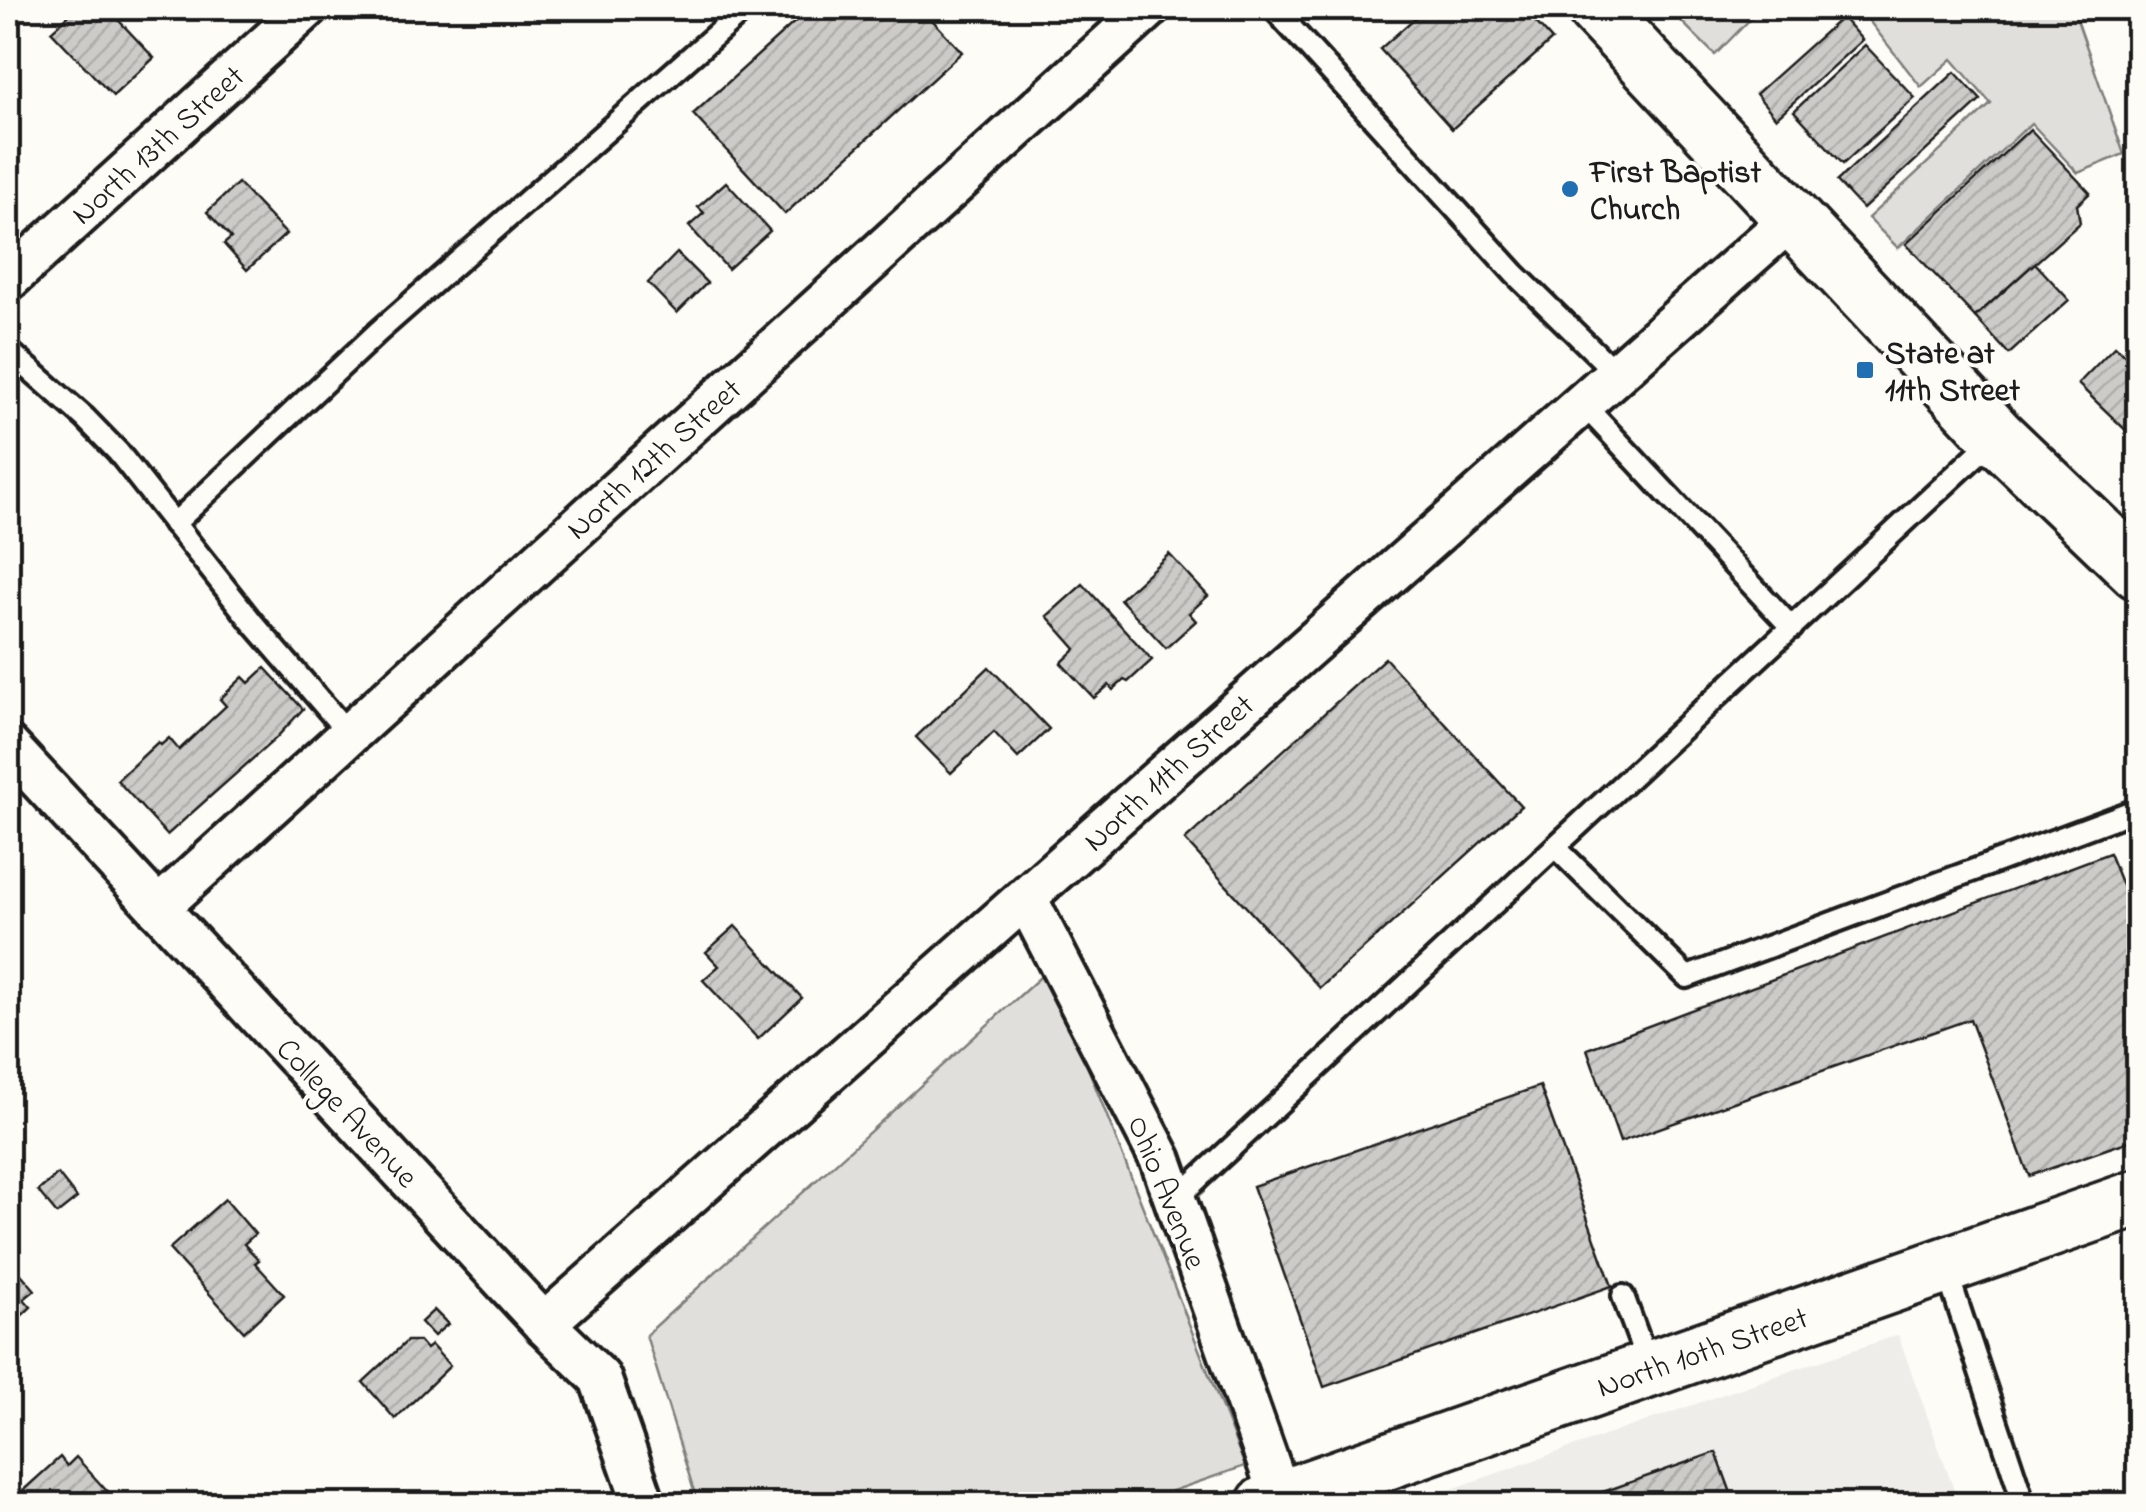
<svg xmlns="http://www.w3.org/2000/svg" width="2146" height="1512" font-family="'Indie Flower',sans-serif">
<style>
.built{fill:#eeede9}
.green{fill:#e0dfdb;stroke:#7e7e7c;stroke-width:2.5}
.building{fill:url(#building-hatch);stroke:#1c1c1c;stroke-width:2.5}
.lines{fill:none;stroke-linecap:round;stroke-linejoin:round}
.lane-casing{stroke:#1c1c1c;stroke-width:28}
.street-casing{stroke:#1c1c1c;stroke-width:48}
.secondary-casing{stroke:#1c1c1c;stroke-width:62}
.lane{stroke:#fdfcf7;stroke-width:20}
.street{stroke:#fdfcf7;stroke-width:40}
.secondary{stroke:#fdfcf7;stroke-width:55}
.poi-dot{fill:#1f6fb2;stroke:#fdfcf7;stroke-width:4}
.labels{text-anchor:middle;stroke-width:8;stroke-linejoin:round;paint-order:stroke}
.street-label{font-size:32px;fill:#1c1c1c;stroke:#fdfcf7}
.poi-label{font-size:32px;font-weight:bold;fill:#1c1c1c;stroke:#fdfcf7;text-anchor:start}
</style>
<defs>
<pattern id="building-hatch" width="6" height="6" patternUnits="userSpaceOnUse" patternTransform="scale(2.5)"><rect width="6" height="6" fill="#cccbc8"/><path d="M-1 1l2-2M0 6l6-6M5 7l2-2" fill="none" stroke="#afaeab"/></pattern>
</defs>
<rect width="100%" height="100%" fill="#fdfcf7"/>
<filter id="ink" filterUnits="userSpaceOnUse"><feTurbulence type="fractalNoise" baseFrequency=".01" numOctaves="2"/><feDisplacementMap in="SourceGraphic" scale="20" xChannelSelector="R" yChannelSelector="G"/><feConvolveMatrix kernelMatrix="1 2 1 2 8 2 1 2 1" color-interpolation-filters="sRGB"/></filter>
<g filter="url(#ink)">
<!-- built -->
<polygon class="built" points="1898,1335 1959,1504 1409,1504 1773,1377"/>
<!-- green -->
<g class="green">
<polygon points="1668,8 1761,8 1715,55"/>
<polygon points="1859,8 2073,8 2124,154 2078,173 2031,123 1898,248 1868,218 1991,104 1952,59 1921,87"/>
<polygon points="1049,969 1245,1466 1135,1504 698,1504 646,1335"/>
</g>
<!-- building -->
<g class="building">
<polygon points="77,8 107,8 154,58 113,96 51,31"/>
<polygon points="810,8 921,8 962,52 785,214 693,114"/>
<polygon points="1426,8 1523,8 1552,40 1452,129 1380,49"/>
<polygon points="1842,17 1862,40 1776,118 1756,94"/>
<polygon points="1865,45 1915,98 1843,164 1794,111"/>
<polygon points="1955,72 1981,100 1863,209 1837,181"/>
<polygon points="2030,129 2090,193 2077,205 2080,223 1975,317 1906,244"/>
<polygon points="726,182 770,231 728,269 689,226 704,213 698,207"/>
<polygon points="238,183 286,234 247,270 224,244 231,238 207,212"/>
<polygon points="677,253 707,283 677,313 648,283"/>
<polygon points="2035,263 2069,300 2009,354 1975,317"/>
<polygon points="2115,346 2138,368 2138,442 2078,384"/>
<polygon points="1169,554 1208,596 1189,613 1196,621 1166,648 1120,599"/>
<polygon points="1083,584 1152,660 1128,682 1124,680 1113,690 1109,685 1094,698 1061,663 1076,649 1047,616"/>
<polygon points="1385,658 1521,806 1320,988 1185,840"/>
<polygon points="989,667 1049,729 1018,758 994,732 951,773 916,737"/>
<polygon points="265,668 303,709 276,738 167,835 117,780 158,742 161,745 169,738 179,750 226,706 220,699 243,677 249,683"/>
<polygon points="2109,853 2138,925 2138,1138 2029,1176 1970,1019 1620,1142 1587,1049"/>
<polygon points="735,926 802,998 758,1039 703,980 719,966 706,952"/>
<polygon points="1540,1086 1612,1286 1324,1387 1253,1186"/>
<polygon points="58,1174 77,1198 57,1214 38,1191"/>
<polygon points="225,1199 255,1234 244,1244 259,1260 255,1263 284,1295 244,1332 169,1249"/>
<polygon points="8,1259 35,1290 24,1299 31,1307 16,1321 8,1314"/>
<polygon points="434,1310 448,1324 434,1336 421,1322"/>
<polygon points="407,1341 419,1341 426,1349 431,1345 450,1366 395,1419 363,1382"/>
<polygon points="1716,1452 1735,1504 1569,1504"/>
<polygon points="60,1457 67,1466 76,1457 114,1499 108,1504 8,1504"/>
</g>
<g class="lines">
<!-- lane casing -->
<g class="lane-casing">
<g id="lane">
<polyline points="1273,8 1515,274 1617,374"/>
<polyline points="8,350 85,418 118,452 252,622 349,734"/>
<polyline points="1583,404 1792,628"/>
<polyline points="174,524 378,332 746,8"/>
<polyline points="1555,847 1687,977 2138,809"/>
<polyline points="1175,1200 1995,438"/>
<polyline points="1946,1269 2024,1504"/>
<polyline points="1623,1296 1649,1367"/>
</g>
</g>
<!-- street casing -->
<g class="street-casing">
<g id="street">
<polyline points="8,280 307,8"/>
<polyline points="8,746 544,1324 600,1378 644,1504"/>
<polyline points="1026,898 1161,1160 1281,1499"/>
<polyline points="158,908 1149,8"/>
<polyline points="544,1324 1791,219"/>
</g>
</g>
<!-- secondary casing -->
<g class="secondary-casing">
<g id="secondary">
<polyline points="1595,8 1997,436 2138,571"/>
<polyline points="1265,1504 2138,1198"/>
</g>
</g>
<!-- lane -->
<use href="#lane" class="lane"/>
<!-- street -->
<use href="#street" class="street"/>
<!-- secondary -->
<use href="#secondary" class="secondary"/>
</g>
</g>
<!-- markers -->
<g class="poi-dot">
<circle cx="1570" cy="189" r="10"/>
<rect x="1855" y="360" width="20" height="20" rx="5"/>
</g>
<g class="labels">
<!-- street labels -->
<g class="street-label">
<text transform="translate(157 144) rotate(-42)" y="11">North 13th Street</text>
<text transform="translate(653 458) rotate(-42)" y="11">North 12th Street</text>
<text transform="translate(1168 772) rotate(-42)" y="11">North 11th Street</text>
<text transform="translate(348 1112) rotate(47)" y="11">College Avenue</text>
<text transform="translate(1168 1192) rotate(68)" y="11">Ohio Avenue</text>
<text transform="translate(1702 1351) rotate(-19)" y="11">North 10th Street</text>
</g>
<!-- poi labels -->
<g class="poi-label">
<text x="1590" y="182">First Baptist<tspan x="1590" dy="37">Church</tspan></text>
<text x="1885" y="363">State at<tspan x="1885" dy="37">11th Street</tspan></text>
</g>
</g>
<!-- margin -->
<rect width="2146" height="1512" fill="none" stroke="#fdfcf7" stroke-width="40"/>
<rect x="20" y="20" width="2106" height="1472" fill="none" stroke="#1c1c1c" stroke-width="4" filter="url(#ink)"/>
</svg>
